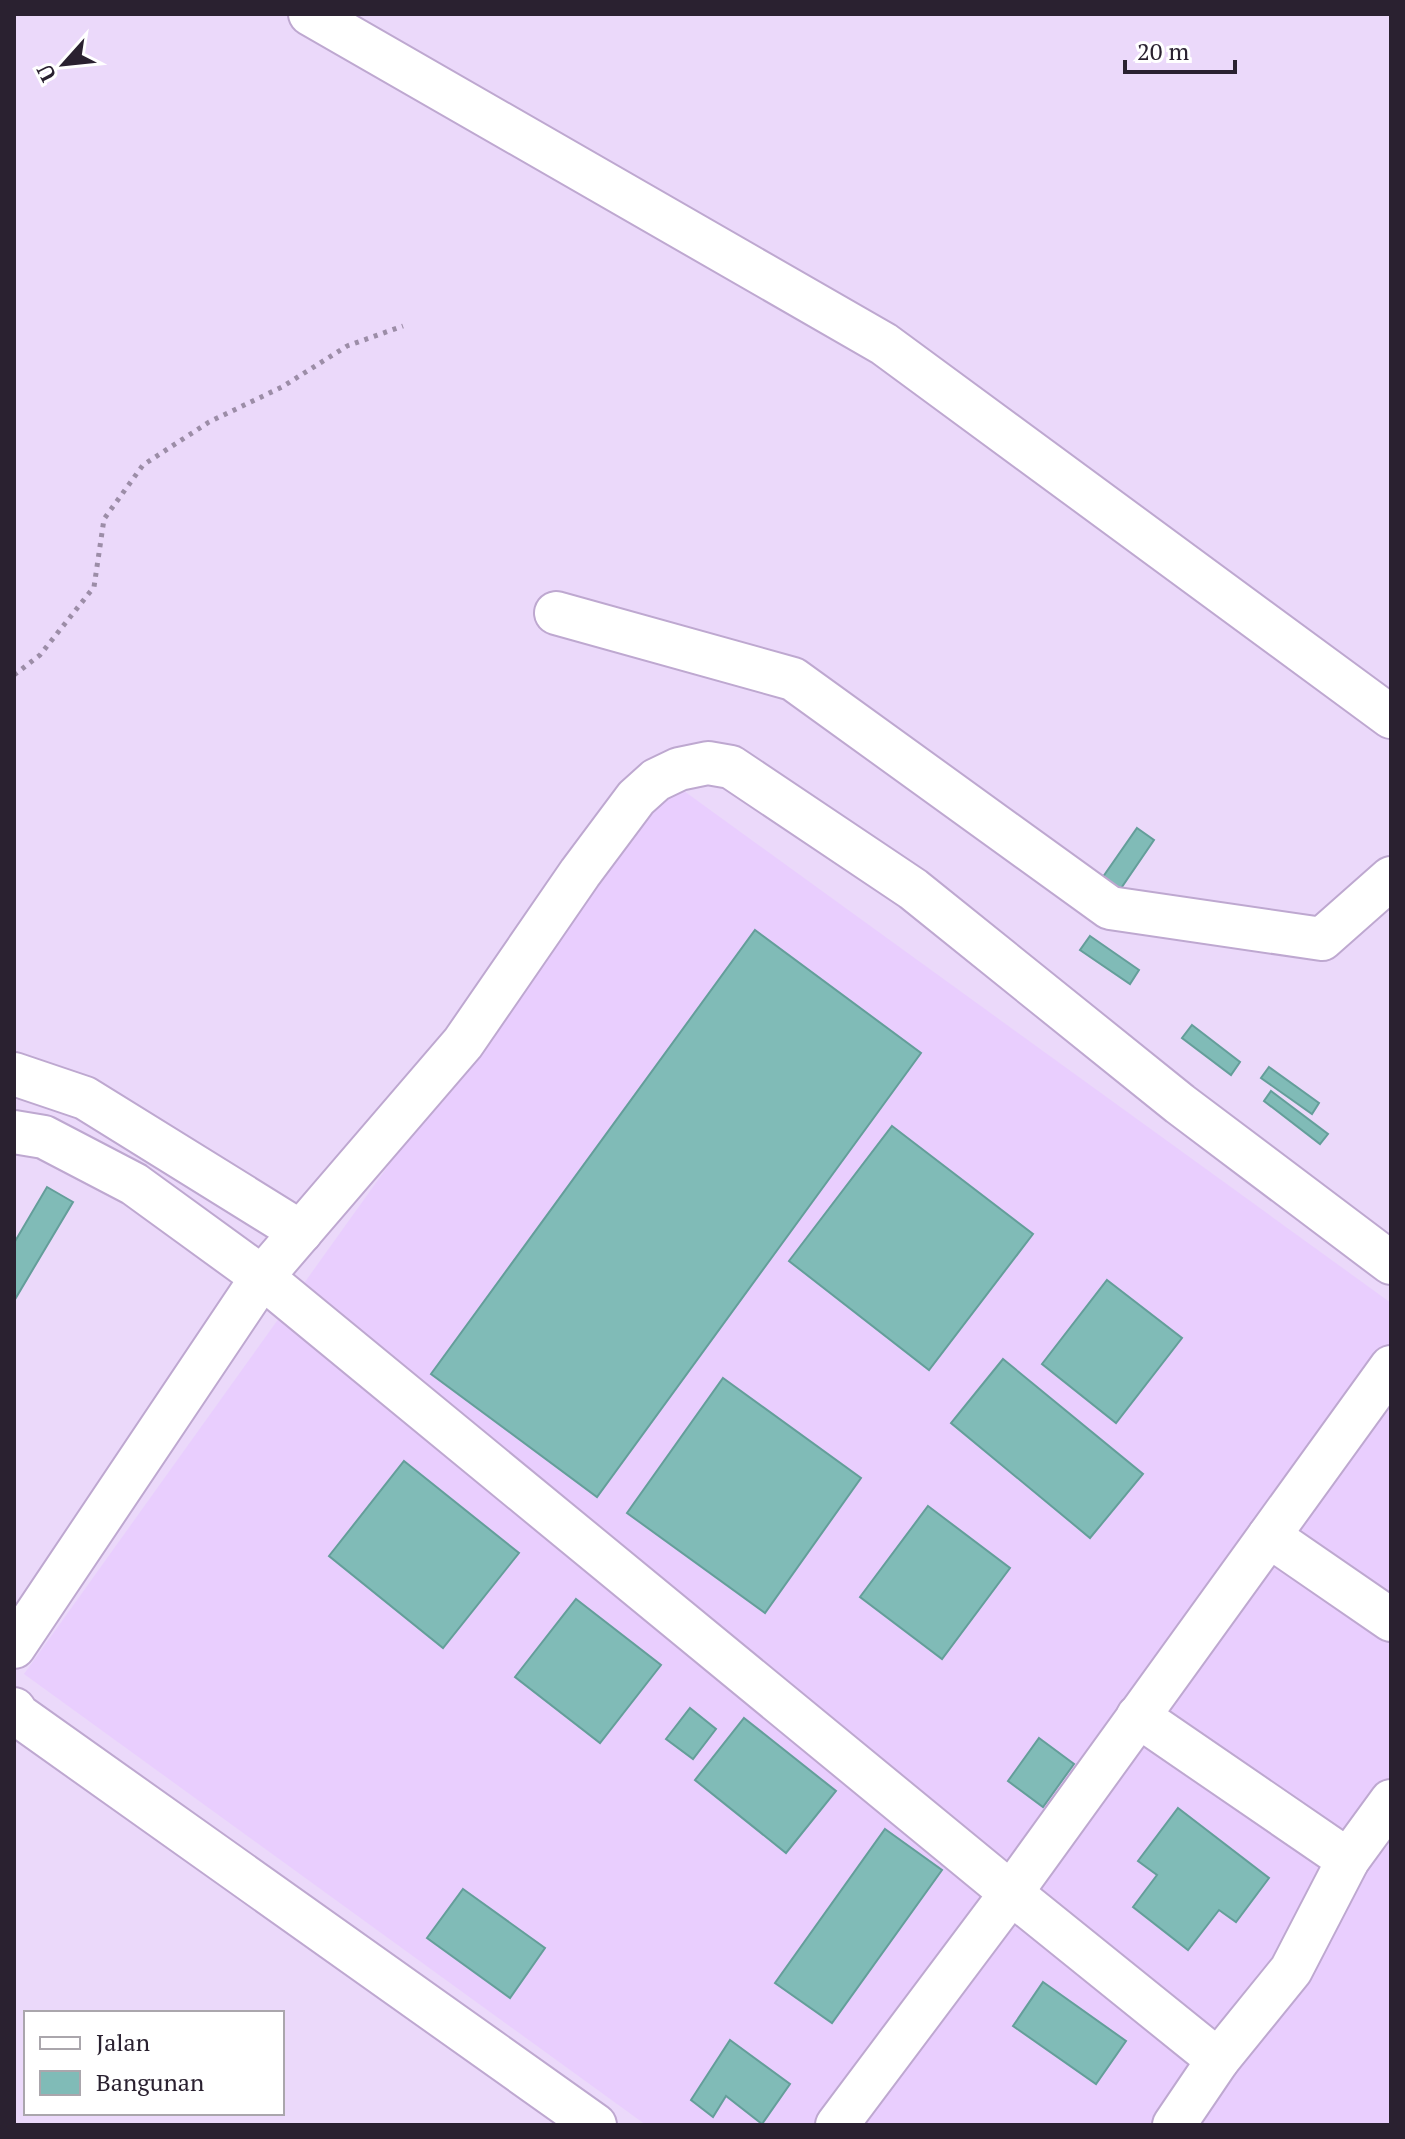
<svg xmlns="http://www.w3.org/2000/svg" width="1405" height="2139" font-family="'PT Serif',serif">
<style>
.built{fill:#e9cefe}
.building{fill:#80bbb7;stroke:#649e9a;stroke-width:2}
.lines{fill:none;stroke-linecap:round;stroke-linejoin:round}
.minor-casing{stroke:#bea8d0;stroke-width:46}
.path{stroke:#9c8da7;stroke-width:5;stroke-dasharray:4 6;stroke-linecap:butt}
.minor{stroke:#fff;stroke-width:42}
</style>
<rect width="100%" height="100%" fill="#ebd9fa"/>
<!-- built -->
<polygon class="built" points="666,778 1391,1303 1391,2125 646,2125 24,1674"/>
<!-- building -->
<g class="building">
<polygon points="1137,828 1154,840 1115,897 1098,884"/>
<polygon points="755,930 921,1053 597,1497 431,1374"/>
<polygon points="1090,936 1139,970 1130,984 1080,950"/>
<polygon points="1192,1025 1240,1062 1231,1075 1182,1038"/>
<polygon points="1269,1067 1319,1103 1312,1114 1261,1078"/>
<polygon points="1271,1091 1328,1134 1320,1144 1264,1101"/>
<polygon points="892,1126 1033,1234 929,1370 789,1261"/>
<polygon points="47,1187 73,1202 14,1301 14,1243"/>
<polygon points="1107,1280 1182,1338 1116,1423 1042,1364"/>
<polygon points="1003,1359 1143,1474 1090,1538 951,1423"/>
<polygon points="723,1378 861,1478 765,1613 627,1513"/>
<polygon points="404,1461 519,1553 443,1648 329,1556"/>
<polygon points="928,1506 1010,1568 942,1659 860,1597"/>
<polygon points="576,1599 661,1665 600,1743 515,1677"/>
<polygon points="690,1708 716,1729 693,1759 666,1739"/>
<polygon points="744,1718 836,1791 786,1853 695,1780"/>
<polygon points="1039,1738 1074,1764 1043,1807 1008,1781"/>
<polygon points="1178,1808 1269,1878 1236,1922 1219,1910 1188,1950 1133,1907 1157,1875 1138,1861"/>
<polygon points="885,1829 942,1870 832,2023 775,1983"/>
<polygon points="463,1889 545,1948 510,1998 427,1938"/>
<polygon points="1043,1982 1126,2041 1096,2084 1013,2026"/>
<polygon points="730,2040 790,2084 762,2124 726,2096 713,2117 691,2100"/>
</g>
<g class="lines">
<!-- minor casing -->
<g class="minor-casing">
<g id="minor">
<polyline points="310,14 884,344 1391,717"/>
<polyline points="556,613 793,679 1110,908 1322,939 1391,878"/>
<polyline points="14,1074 85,1098 301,1232"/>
<polyline points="14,1132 44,1137 134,1184 262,1277 1011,1893 1218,2060"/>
<polyline points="1269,1536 1391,1620"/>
<polyline points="14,1647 262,1277 463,1043 580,873 636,798 656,780 679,769 708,763 731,767 913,889 1180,1104 1391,1263"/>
<polyline points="14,1709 18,1715 595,2125"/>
<polyline points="1138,1716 1348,1860"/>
<polyline points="837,2125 1011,1893 1391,1367"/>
<polyline points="1174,2125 1218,2060 1291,1970 1348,1860 1391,1801"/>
</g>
</g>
<!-- path -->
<polyline class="path" points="14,675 40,655 94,587 104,519 143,465 209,422 282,387 347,346 403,326"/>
<!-- minor -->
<use href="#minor" class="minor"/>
</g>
<!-- border -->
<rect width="1405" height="2139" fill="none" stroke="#2a2130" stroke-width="32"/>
<!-- legend -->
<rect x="24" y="2011" width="260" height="104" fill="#ffffff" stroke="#aaa6ac" stroke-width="2"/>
<rect x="40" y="2037" width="40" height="12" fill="#ffffff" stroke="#aaa6ac" stroke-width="2"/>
<text x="96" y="2051" font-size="24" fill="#2a2130">Jalan</text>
<rect x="40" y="2071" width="40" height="24" fill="#80bbb7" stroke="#aaa6ac" stroke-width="2"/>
<text x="96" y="2091" font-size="24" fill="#2a2130">Bangunan</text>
<!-- north arrow -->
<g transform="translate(64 64) rotate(243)" stroke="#ffffff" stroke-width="6" paint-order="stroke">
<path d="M0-6L14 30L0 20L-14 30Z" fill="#2a2130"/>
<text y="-12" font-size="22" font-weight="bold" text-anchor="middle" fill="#2a2130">U</text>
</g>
<!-- scale -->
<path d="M1125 60v12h110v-12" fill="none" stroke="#2a2130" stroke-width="4"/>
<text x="1137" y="60" font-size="24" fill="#2a2130" stroke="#ffffff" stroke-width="6" paint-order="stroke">20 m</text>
</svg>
